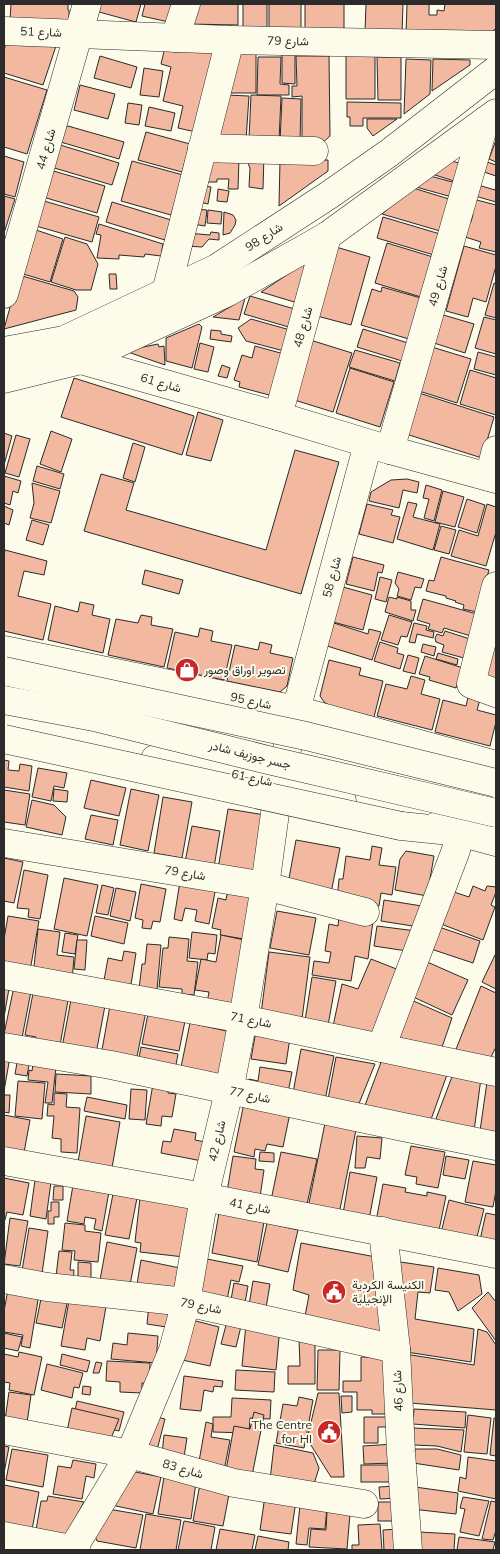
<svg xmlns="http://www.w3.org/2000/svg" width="500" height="1554" font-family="Mulish,Vazirmatn,sans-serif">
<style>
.building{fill:#f2b8a0;stroke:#2b2b2b}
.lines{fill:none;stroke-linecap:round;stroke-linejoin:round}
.minor-casing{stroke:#2b2b2b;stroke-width:29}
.highway-casing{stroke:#2b2b2b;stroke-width:29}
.minor{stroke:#fdfbea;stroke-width:28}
.highway{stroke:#fdfbea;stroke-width:28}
.highway-bridge-casing{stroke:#2b2b2b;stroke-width:29;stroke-linecap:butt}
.highway-bridge{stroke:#fdfbea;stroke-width:28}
.labels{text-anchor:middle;stroke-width:4;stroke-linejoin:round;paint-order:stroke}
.street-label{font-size:12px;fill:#2b2b2b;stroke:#fdfbea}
.poi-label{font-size:12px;fill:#2b2b2b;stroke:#fdfbea;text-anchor:start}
</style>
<rect width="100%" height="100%" fill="#fdfbea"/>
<!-- building -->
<g class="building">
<polygon points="11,4 68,4 68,10 69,10 69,19 63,24 10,20"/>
<polygon points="101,4 141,4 136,22 99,12"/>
<polygon points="145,4 178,4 173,23 142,16"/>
<polygon points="194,4 238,4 238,25 189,24"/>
<rect x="243" y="4" width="24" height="23"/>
<rect x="269" y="4" width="32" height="24"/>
<polygon points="305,4 344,4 344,30 305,29"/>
<polygon points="366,4 403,4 402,34 365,32"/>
<polygon points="407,4 429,4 429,15 437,15 437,10 444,11 445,4 496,4 496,28 490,34 406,34"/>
<polygon points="6,42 56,46 43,85 4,73 4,51"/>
<polygon points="166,43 216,50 196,132 178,128 183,106 163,101 171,67 161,64"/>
<polygon points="240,51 256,51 256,93 225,93"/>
<polygon points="282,54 295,55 295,84 282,83"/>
<polygon points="346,55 375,56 375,99 346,99"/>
<polygon points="100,56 137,67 131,88 94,78"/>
<polygon points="296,56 329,56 330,136 319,146 302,142 302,96 292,97 292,86 297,86"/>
<polygon points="258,57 281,57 280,84 289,85 289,95 257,95"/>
<polygon points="377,57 401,57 401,100 378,100"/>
<polygon points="406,59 431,60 430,94 404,114"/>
<polygon points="433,59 470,60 470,65 432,91"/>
<polygon points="144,68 163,71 159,97 140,95"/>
<polygon points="4,77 47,90 27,154 4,147"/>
<polygon points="80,85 115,94 108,119 74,110"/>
<polygon points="226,95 249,96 246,140 220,140 221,97"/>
<polygon points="251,95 281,96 279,141 249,139"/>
<polygon points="282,98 301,99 300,142 280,142"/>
<polygon points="347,102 401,103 401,118 363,118 363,126 350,126 350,117 347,117"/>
<polygon points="128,103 142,105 139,125 125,123"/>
<polygon points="149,107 175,113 171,131 145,126"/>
<polygon points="367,119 397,119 373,136 367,128"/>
<polygon points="68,126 124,142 119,159 57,141 60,130"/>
<polygon points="146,132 190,144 182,172 138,160"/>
<polygon points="496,140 496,162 489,159"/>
<polygon points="57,144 119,163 112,185 51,167"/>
<polygon points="244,154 264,155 263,189 249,187 250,168"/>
<polygon points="4,156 24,162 15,197 4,194"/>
<polygon points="213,157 239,158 238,189 228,189 229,179 217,179 217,182 207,182"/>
<polygon points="280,160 328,160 328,171 279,206"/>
<polygon points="447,160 459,163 454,181 435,175"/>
<polygon points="132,161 183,175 171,215 121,201"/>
<polygon points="487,162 496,165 496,176 484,172"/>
<polygon points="50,170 105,186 97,213 43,197"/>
<polygon points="430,176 456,183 452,197 416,187"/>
<polygon points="198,185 211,187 208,204 195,201"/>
<polygon points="478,185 495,190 496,186 496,202 475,196"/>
<polygon points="413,188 449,199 440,231 382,214"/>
<polygon points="218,189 229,191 227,202 217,201"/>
<polygon points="4,196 15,199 4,233"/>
<polygon points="473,199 496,205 496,252 479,248 481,242 462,236 467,220 471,222 473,214 469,213"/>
<polygon points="44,201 99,217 92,242 36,226"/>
<polygon points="112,202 171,220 165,240 106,222"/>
<polygon points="194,209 207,210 205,226 192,224"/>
<polygon points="208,210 222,212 221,224 207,223"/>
<polygon points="224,212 233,215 236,220 235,225 230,233 223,235"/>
<polygon points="383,217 440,234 434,255 377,238"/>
<polygon points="99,224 163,244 161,256 145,254 144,257 119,255 119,259 97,258 101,235 96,234"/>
<polygon points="33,229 63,239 50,282 20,273"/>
<polygon points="211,232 219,233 219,240 209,239 202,247 186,246 187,233 210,235"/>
<polygon points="65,237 87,244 98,264 91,290 76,290 51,282"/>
<polygon points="387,243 433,257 421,297 375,283"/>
<polygon points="464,246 496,255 496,266 486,302 473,298 468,317 446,311"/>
<polygon points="336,247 370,257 351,325 317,316"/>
<polygon points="311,259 301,304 261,292"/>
<polygon points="109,274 116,274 117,289 110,289"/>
<polygon points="19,275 74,291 78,297 76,310 4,329"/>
<polygon points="494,283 496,284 496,318 485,315"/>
<polygon points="382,287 421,298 409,339 361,325 372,289 381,292"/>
<polygon points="250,296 298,310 292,328 244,314"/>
<polygon points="245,298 239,320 213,317"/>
<polygon points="440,314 474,324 465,353 431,342"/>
<polygon points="484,317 496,320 496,354 475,348"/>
<polygon points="251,319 290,330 284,351 246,341 238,328"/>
<polygon points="199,324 202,327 192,368 166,361 166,338"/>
<polygon points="363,329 408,343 402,361 357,347"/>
<polygon points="211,330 221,331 221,334 232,336 231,342 210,339"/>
<polygon points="307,339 352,353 333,412 288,398"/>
<polygon points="200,343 214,347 208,372 194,369"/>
<polygon points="158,344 159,347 164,346 165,365 128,352 129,350"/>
<polygon points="255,346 284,354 273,396 239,387 240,382 234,380 242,355 252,358"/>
<polygon points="432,347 471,359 457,403 419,391"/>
<polygon points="355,350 400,363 395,381 349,367"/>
<polygon points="478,352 496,357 496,375 474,369"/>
<polygon points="222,365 230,368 227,378 218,376"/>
<polygon points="350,368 394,382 380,427 336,413"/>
<polygon points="470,370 496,378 496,415 460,404"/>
<polygon points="74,378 194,416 182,455 61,417"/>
<polygon points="419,393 494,417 482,458 406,434"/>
<polygon points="198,412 223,420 211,461 186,455"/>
<polygon points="51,431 72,439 61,472 40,464"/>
<polygon points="4,433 12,436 4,465"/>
<polygon points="16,435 30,439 19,477 5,473"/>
<polygon points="133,443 145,447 135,482 123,478"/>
<polygon points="295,450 339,462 301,594 84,531 101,474 134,483 126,510 266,550"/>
<polygon points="37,466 64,474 60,489 33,481"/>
<polygon points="4,476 21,481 18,493 13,491 10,505 4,503"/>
<polygon points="407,479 419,482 417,493 403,490 399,508 369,501 371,492 391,480"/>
<polygon points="32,483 60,491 51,523 30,518 34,503"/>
<polygon points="426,485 442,490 434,521 424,518 429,499 423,498"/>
<polygon points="443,491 464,497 455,527 435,522"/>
<polygon points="467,499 485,505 477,533 458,527"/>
<polygon points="408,502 417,504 413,517 440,524 433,550 397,539"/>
<polygon points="367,504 393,510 391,515 400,517 393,543 359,534"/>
<polygon points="487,504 496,507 496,532 486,566 451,556 459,530 478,536"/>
<polygon points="4,506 13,510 9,525 4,523"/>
<polygon points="32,520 49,525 43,545 26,540"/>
<polygon points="441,526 456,530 449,554 434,550"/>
<polygon points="5,550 47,561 44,575 24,571 18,596 51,604 43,640 4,631 4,555"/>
<polygon points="353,557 384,565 382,573 378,572 374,591 346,584"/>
<polygon points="441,557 489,570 477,612 463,609 464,605 455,602 456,601 446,598 446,596 426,591 429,580 434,581"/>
<polygon points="145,570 183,580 179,594 142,584"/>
<polygon points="398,572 424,579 421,588 415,587 411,600 397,596 399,589 395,583"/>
<polygon points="380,577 392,580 386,602 375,599"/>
<polygon points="343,587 372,595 363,630 333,622"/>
<polygon points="389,597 397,599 397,597 411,601 411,610 416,610 413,621 385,612"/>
<polygon points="423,599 477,614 471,636 444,628 442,633 428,629 430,624 417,620"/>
<polygon points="80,602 94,605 92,615 110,619 103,653 48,640 55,606 78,612"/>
<polygon points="141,615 152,617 151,625 173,629 164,667 108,655 116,619 138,623"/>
<polygon points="389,615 412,622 407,637 401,636 398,645 381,640"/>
<polygon points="334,623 368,634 369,629 381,632 372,660 327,646"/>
<polygon points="414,623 427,626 426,630 434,632 433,638 417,634 415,643 409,642"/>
<polygon points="200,628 213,631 211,641 232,645 224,680 167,668 175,632 198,637"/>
<polygon points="445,631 470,639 464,658 442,652 444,645 436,642 435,638 437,634 443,636"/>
<polygon points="496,635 496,680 482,675"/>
<polygon points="260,642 272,645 270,653 293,658 287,686 280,692 227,681 235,645 258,650"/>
<polygon points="380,642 398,648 397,653 404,655 400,669 374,661"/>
<polygon points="423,644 436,647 434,656 421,652"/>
<polygon points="438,653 458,659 457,665 436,659"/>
<polygon points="408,655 419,658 415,674 403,671"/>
<polygon points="425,656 463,668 456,688 429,680 430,677 419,674"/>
<polygon points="329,660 361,668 359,675 383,681 374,717 330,706 324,702 320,696"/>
<polygon points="411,676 425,680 421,694 440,699 432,730 377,716 386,684 407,689"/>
<polygon points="469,693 481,696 477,710 496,715 496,722 490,746 435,732 443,700 466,706"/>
<polygon points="4,760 9,761 8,770 19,771 20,764 32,766 29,791 4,787"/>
<polygon points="38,768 67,773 64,788 54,786 51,801 32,797"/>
<polygon points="91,780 126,788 119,816 84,808"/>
<polygon points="54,789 68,791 67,802 53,801"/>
<polygon points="131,789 159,795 148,851 120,845"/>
<polygon points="4,790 30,794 25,825 4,822"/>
<polygon points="163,797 192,802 182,858 154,853"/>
<polygon points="32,800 54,805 66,817 62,835 26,827"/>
<polygon points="228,809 265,815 255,875 218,869"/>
<polygon points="91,815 118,820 113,845 85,839"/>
<polygon points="192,826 220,831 214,867 185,862"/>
<polygon points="296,840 340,848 331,893 288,884"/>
<polygon points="372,846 382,848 379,865 396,867 392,895 381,893 379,906 337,900 339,879 343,879 346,856 370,860"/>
<polygon points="406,851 434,856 427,896 395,890 400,859"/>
<polygon points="4,858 23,862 14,903 4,901"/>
<polygon points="24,870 48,875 40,919 28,917 29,909 17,908"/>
<polygon points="181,875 217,881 209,924 195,921 197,910 185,908 182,921 174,919"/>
<polygon points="64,878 98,885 87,936 54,929"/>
<polygon points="141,884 166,889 160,922 153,921 151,929 142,928 143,920 135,918"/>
<polygon points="102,885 114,888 108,915 96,913"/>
<polygon points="473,886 485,891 487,886 496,887 496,892 491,905 495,907 483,940 441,924 451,891 469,897"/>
<polygon points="116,888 136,892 130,921 110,916"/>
<polygon points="228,889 258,894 250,940 220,935 221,930 212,928 218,898 226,900"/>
<polygon points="384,900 422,906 419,927 381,921"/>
<polygon points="277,911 316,918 309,955 270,948"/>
<polygon points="8,916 39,921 29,976 4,965 4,939"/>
<polygon points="95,916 128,923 124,944 91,936"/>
<polygon points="339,916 373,921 368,959 355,956 351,981 312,975 314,961 329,963 331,952 325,951 329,924 338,926"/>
<polygon points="377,926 416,931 407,951 374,946"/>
<polygon points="436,926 480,941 473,963 428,948"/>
<polygon points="38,929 60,932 57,955 74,957 72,981 33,976"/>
<polygon points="192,932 217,935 215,954 208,953 207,960 189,958"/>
<polygon points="65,933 78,935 75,954 62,952"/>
<polygon points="221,935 249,941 235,1009 207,1003 209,992 195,990 201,959 216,962"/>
<polygon points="169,937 189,939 187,961 198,962 194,995 182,994 182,989 159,987 163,948 168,948"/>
<polygon points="77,940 87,940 85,970 74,969"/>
<polygon points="147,944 161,945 157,990 139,989 142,964 145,964"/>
<polygon points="124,951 136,953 130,991 103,986 108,958 122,961"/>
<polygon points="269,952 310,957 302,1019 261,1014"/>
<polygon points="496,953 496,989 482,982"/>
<polygon points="371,959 399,970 378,1029 365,1038 332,1031 342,984 358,989"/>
<polygon points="425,961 468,980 452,1015 409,995"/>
<polygon points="312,977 336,981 327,1031 304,1027"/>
<polygon points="4,981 10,983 4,1017"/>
<polygon points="15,982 32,986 22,1038 4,1034"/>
<polygon points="35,983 70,989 59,1051 35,1047 36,1037 25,1035"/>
<polygon points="481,986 496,993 496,1047 485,1069 451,1062"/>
<polygon points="73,989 107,995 95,1059 61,1053"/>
<polygon points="409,999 452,1018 440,1053 389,1045"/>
<polygon points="111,1000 147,1006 135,1067 100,1061"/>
<polygon points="148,1014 185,1021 179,1051 142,1044"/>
<polygon points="190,1023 231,1032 220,1086 179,1077"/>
<polygon points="257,1025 291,1031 286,1064 251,1059"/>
<polygon points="141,1047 178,1054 174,1076 137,1069"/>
<polygon points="301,1049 334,1056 323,1110 291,1104"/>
<polygon points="19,1052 31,1054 27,1076 15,1074"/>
<polygon points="4,1056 10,1057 4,1091"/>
<polygon points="34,1056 57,1058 52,1103 45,1103 48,1082 28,1080 29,1070 32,1071"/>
<polygon points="336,1057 375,1064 354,1116 326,1110"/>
<polygon points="383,1057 449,1069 428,1128 361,1116"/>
<polygon points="260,1067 292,1072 287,1098 247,1092 249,1079 258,1081"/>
<polygon points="56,1074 91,1076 91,1094 55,1092"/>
<polygon points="453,1074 481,1078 473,1139 431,1132"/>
<polygon points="18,1081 45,1083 42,1119 15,1116"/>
<polygon points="487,1082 496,1083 496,1141 479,1138"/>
<polygon points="153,1084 168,1087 168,1093 176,1094 172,1117 162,1116 161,1126 146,1124"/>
<polygon points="131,1089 147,1090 145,1120 129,1119"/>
<polygon points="54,1093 67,1094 66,1107 80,1108 77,1153 61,1152 61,1139 52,1138 54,1116 47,1116 48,1104 54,1105"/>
<polygon points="4,1095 10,1095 9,1113 4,1112"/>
<polygon points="87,1097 127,1105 125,1119 84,1111"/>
<polygon points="244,1103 290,1113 283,1147 267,1144 265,1151 255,1149 254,1157 234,1152"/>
<polygon points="327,1113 358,1120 338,1219 307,1213"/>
<polygon points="4,1115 30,1120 23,1158 4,1155"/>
<polygon points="86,1116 120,1122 112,1168 78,1162"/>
<polygon points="174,1129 196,1133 195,1140 205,1142 202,1161 161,1153 163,1141 171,1142"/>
<polygon points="357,1136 382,1138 380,1159 367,1157 365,1168 355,1168"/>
<polygon points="411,1146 445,1152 438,1188 416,1184 417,1177 405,1175"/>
<polygon points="260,1152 274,1153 274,1162 259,1161"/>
<polygon points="281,1152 317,1159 305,1213 270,1205"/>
<polygon points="233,1156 256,1159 255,1169 264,1170 260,1197 227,1192"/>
<polygon points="446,1156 469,1160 465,1179 443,1175"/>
<polygon points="473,1161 496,1165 496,1190 493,1207 465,1202"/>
<polygon points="350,1172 377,1177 368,1225 342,1220"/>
<polygon points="4,1178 29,1183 23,1215 7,1212 5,1220 4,1220"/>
<polygon points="74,1179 110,1186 102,1231 94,1229 96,1219 85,1217 84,1224 67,1221"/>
<polygon points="35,1180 51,1182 46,1219 30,1216"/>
<polygon points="383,1184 406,1188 405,1192 427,1196 427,1192 446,1196 437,1240 375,1227"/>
<polygon points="54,1186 63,1186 63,1200 53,1200"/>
<polygon points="113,1194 137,1198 129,1239 105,1235"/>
<polygon points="140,1198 190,1205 184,1257 140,1252 141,1243 135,1242"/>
<polygon points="449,1200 484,1209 474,1249 439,1241"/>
<polygon points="51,1202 59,1202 59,1217 54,1217 54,1224 48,1224 48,1211 51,1211"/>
<polygon points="220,1207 265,1216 257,1262 212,1253"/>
<polygon points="486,1213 496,1215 496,1253 478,1249"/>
<polygon points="10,1218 28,1221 20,1266 4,1264"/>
<polygon points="65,1223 85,1225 85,1231 101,1233 98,1262 74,1260 75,1251 62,1250"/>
<polygon points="267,1223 298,1230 288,1272 258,1265"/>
<polygon points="29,1228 48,1231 42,1274 22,1271"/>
<polygon points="107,1242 137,1248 130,1285 100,1280"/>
<polygon points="301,1243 376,1257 384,1344 303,1327 309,1295 293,1290"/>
<polygon points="59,1251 72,1252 70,1270 74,1270 73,1287 55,1285"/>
<polygon points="207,1259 243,1266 239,1282 231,1280 226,1305 199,1300"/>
<polygon points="141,1260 185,1269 181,1292 137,1284"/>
<polygon points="394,1261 434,1267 430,1293 418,1292 415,1319 474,1329 471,1362 400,1351"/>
<polygon points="78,1262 91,1263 91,1278 94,1278 94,1290 78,1290"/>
<polygon points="438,1268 479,1275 482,1294 458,1311 449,1292 435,1290"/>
<polygon points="253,1281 270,1284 265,1314 248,1311"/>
<polygon points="234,1283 248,1286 244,1308 230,1305"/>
<polygon points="9,1284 40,1288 30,1348 21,1346 23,1335 4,1332 4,1311"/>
<polygon points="43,1289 69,1294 62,1328 36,1323"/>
<polygon points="488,1292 496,1302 496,1341 472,1308"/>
<polygon points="70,1295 107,1301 100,1341 87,1338 85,1350 61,1346"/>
<polygon points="149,1305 176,1309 173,1328 147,1324"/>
<polygon points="229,1314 243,1318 236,1347 221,1344"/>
<polygon points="192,1320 219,1327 210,1366 182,1360"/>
<polygon points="246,1324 280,1327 276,1370 242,1366"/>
<polygon points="478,1329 487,1332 496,1345 496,1410 410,1403 405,1354 474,1365"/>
<polygon points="4,1333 22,1337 18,1351 4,1348"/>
<polygon points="128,1333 158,1336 156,1363 111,1359 113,1343 127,1345"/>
<polygon points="299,1340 315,1340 315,1384 288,1384 288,1366 300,1366"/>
<polygon points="318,1350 340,1350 339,1390 317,1390"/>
<polygon points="19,1352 42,1357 34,1395 9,1390 10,1383 4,1382 4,1354 18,1357"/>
<polygon points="62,1354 90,1361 87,1372 60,1365"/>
<polygon points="361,1357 392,1357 393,1414 372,1414 372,1410 357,1410 357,1392 343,1392 343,1381 361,1381"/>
<polygon points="107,1361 150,1363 149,1384 142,1383 142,1393 120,1392 120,1382 106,1381"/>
<polygon points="96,1362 102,1363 99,1373 93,1373"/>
<polygon points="47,1364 83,1373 79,1388 74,1387 72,1398 41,1390"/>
<polygon points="236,1370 275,1372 274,1392 235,1390"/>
<polygon points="184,1376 223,1381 222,1387 214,1386 213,1392 204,1390 201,1411 180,1409"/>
<polygon points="83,1386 91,1387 90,1395 82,1394"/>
<polygon points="9,1392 31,1395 27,1423 5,1420"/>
<polygon points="318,1393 339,1393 344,1477 331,1477 307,1439"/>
<polygon points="341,1396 352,1396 352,1412 342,1413"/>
<polygon points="299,1397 313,1400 304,1448 276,1443 283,1404 297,1406"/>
<polygon points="232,1398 271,1400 270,1419 250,1418 249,1433 213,1432 213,1417 231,1417"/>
<polygon points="77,1401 124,1412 119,1431 73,1420"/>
<polygon points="72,1408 119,1419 107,1448 65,1440"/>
<polygon points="414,1409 466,1412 465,1428 413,1424"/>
<polygon points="254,1412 264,1415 251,1481 225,1476 234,1426 250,1429"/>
<polygon points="149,1415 165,1419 156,1454 140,1449"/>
<polygon points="468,1415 491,1418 487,1454 464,1452"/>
<polygon points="364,1417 392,1417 392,1427 378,1427 378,1443 364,1443"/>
<polygon points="494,1418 496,1418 496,1456 490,1455"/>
<polygon points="206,1422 213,1424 211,1437 230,1440 224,1471 198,1467"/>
<polygon points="413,1428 464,1430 461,1452 437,1446 414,1445"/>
<polygon points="164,1435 187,1438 184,1457 162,1454"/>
<polygon points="394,1444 394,1463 364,1464 363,1446"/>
<polygon points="274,1445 313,1453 319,1468 313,1487 270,1480"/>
<polygon points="4,1446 9,1447 4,1473"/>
<polygon points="12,1449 48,1455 43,1487 6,1480"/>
<polygon points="415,1449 437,1449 461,1455 459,1470 413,1463"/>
<polygon points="468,1457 496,1461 496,1499 458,1491 460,1477 466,1479"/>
<polygon points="73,1460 96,1464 94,1478 86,1476 82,1499 53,1494 58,1466 71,1468"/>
<rect x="361" y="1465" width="33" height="17"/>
<polygon points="125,1470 161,1477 153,1514 107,1504"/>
<polygon points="164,1477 196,1482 191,1519 158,1514"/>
<polygon points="200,1484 230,1489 223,1526 193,1521"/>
<polygon points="4,1485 39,1492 32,1530 4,1525"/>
<polygon points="396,1486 397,1498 380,1499 379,1487"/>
<polygon points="415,1487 458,1493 456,1514 412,1509"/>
<polygon points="48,1496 84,1502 66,1535 36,1530 41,1501 47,1501"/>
<polygon points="265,1496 296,1501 291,1534 260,1530"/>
<polygon points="463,1497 489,1501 479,1536 460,1532 465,1509 460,1508"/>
<polygon points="491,1501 496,1502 496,1530 493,1540 482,1539"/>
<rect x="378" y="1502" width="18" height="19"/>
<polygon points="300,1505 327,1507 325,1529 309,1528 307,1545 296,1544"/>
<polygon points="108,1509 143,1515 136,1548 97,1541 95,1536"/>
<polygon points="327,1512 350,1514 347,1549 309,1547 311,1529 326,1530"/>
<polygon points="146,1514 181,1520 176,1550 140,1550"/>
<polygon points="184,1521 215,1527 211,1550 178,1550"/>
<polygon points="380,1524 382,1550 352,1550 352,1545 359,1545 358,1525"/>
<polygon points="220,1529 255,1535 252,1550 216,1550"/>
<polygon points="398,1529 399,1550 384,1550 383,1530"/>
<polygon points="419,1532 455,1534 454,1550 418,1550"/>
<polygon points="258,1536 289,1542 288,1550 255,1550"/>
<polygon points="459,1537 495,1542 493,1550 457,1550"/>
</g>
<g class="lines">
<!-- minor casing -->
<g class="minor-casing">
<g id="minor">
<polyline points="4,31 230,40 496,45"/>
<polyline points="175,38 186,4"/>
<polyline points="202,148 314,151"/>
<polyline points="166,292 230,40"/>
<polyline points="4,294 87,4"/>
<polyline points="4,351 64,340 217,268 329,195 389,153 496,70"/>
<polyline points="75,353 81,360 278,416 390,450 496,479"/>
<polyline points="4,379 81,360 228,292 327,236 496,113"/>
<polyline points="278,416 327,236"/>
<polyline points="390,450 485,121"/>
<polyline points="489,477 496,450"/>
<polyline points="496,586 471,684 496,693"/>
<polyline points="4,650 296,710 496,765"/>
<polyline points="155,759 279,784 342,801"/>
<polyline points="437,826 496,842"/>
<polyline points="4,843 265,886 365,912"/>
<polyline points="4,975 243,1019 496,1072"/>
<polyline points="4,1047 111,1065 403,1127 496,1146"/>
<polyline points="381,1048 456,850 460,832"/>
<polyline points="4,1161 204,1197 496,1254"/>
<polyline points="383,1231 396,1349 401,1452 408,1550"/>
<polyline points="4,1279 47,1287 186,1302 396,1349"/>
<polyline points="4,1430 130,1454 234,1483 364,1504"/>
<polyline points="4,1536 76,1550"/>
<polyline points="72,1550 130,1454 173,1350 186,1302 204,1197 229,1091 243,1019 265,886 279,784 296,710 368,444"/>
</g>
</g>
<!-- highway casing -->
<g class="highway-casing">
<polyline id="highway" points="401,826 460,832"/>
</g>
<!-- minor -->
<use href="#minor" class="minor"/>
<!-- highway -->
<use href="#highway" class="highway"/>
<!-- highway-bridge casing -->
<g class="highway-bridge-casing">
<g id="highway-bridge">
<polyline points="4,671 306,736 496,783"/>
<polyline points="4,700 94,717 272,761 496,813"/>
<polyline points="4,739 401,826"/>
</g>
</g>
<!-- highway-bridge -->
<use href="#highway-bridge" class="highway-bridge"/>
</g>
<!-- icons -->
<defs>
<g id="shop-disc" transform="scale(1.25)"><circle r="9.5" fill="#c62828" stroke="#fdfbea"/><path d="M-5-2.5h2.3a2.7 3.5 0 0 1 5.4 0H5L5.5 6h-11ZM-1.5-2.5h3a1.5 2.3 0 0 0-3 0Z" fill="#fff"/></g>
<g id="civic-disc" transform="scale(1.25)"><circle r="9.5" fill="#c62828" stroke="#fdfbea"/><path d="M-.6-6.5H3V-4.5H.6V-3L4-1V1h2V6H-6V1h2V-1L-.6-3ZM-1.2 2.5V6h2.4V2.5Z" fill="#fff"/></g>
</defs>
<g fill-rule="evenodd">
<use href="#shop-disc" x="187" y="670"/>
<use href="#civic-disc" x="334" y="1292"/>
<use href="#civic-disc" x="329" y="1432"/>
</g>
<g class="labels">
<!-- street labels -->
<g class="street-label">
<text transform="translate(41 32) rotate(2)" y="4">شارع 51</text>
<text transform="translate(288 41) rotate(1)" y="4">شارع 79</text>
<text transform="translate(46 149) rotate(-74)" y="4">شارع 44</text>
<text transform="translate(264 237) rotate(-33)" y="4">شارع 98</text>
<text transform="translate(438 286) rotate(-74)" y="4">شارع 49</text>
<text transform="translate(303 327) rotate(-74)" y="4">شارع 48</text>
<text transform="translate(161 383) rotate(16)" y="4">شارع 61</text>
<text transform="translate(332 577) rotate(-75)" y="4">شارع 58</text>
<text transform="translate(251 701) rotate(12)" y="4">شارع 95</text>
<text transform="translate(250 755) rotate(14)" y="4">جسر جوزيف شادر</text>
<text transform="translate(252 778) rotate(12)" y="4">شارع 61</text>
<text transform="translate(185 873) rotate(9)" y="4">شارع 79</text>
<text transform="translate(251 1020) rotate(11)" y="4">شارع 71</text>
<text transform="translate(250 1095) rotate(12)" y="4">شارع 77</text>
<text transform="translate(217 1141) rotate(-77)" y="4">شارع 42</text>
<text transform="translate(250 1206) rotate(11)" y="4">شارع 41</text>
<text transform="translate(201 1306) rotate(11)" y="4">شارع 79</text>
<text transform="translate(398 1391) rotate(-93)" y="4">شارع 46</text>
<text transform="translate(183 1469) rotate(16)" y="4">شارع 83</text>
</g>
<!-- poi labels -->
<g class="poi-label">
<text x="204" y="674">تصوير اوراق وصور</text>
<text x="352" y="1289">الكنيسة الكردية<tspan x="352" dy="14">الإنجيلية</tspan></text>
<text x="312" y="1429" text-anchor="end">The Centre<tspan x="312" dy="14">for HI</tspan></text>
</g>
</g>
<!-- border -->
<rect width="500" height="1554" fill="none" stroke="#2b2b2b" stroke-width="10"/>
</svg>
